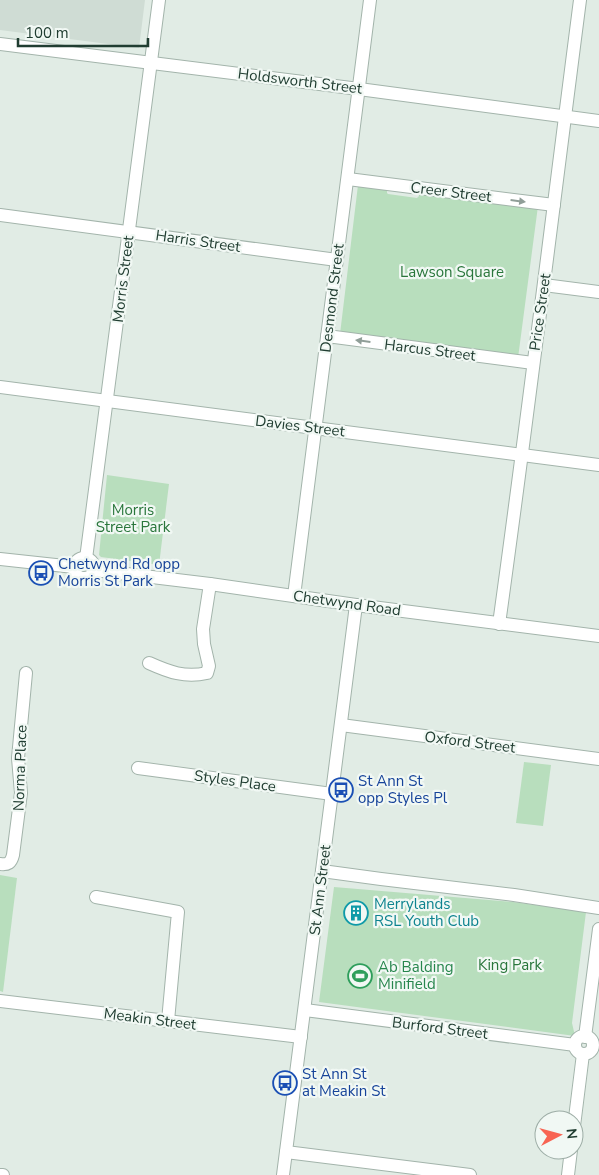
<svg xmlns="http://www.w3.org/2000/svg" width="599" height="1175" font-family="'Nunito Sans',sans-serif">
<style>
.built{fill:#cfdcd4}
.green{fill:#b8debd}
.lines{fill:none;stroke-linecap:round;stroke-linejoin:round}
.minor-casing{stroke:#a3b4ab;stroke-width:14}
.minor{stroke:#fff;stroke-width:12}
.oneway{fill:#909e98}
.labels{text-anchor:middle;stroke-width:4.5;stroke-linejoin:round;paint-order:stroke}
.street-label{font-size:15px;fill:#203d31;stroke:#f1f8f4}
.park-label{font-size:15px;fill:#29763b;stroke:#f1f8f4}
.transit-label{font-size:15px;fill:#164399;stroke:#f1f8f4;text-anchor:start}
.culture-label{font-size:15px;fill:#0d838f;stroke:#f1f8f4;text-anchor:start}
.leisure-label{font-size:15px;fill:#27864d;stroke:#f1f8f4;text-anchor:start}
</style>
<rect width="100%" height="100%" fill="#e1ece5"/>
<!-- built -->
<polygon class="built" points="0,0 145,0 139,48 0,30"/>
<!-- green -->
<g class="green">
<polygon points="358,185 387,188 387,193 388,194 417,198 419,196 419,192 538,206 518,358 340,334"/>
<polygon points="107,475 169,484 159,565 101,557 99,555"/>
<polygon points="524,762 551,765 543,826 516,823"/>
<polygon points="0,875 17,878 3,992 0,991"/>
<polygon points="334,887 513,902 586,912 572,1023 575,1036 319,1002"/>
</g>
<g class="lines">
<!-- minor casing -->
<g class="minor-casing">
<g id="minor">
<polyline points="0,44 144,62 359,89 599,121"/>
<polyline points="348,179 554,205"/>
<polyline points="0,215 337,260"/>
<polyline points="544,285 599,292"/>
<polyline points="327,336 533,363"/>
<polyline points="0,387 599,465"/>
<circle cx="84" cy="568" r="10"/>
<polyline points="86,558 87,551 159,0"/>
<polyline points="0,559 74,567"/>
<polyline points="94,570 210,584 356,605 599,636"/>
<polyline points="294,596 370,0"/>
<path d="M 499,624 C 528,416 553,208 580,0"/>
<path d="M 149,663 C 169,672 185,678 207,673 L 209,666 L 204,644 L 203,629 L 210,584"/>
<polyline points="341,725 599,759"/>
<polyline points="138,768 332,794"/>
<path d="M 0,864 C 8,865 11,863 13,855 L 21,793 L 18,758 L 26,673"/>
<polyline points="322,871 381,879 514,895 599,908"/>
<polyline points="96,897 178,912 168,1021"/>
<polyline points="0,1001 301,1037"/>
<polyline points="305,1010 575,1045"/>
<circle cx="584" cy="1045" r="9"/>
<polyline points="585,1037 599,929"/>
<polyline points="574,1126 583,1054"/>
<polyline points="286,1152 470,1175"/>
<polyline points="0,1175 3,1175"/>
<polyline points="283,1175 356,605"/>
<polyline points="568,1175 571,1150"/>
</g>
</g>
<!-- minor -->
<use href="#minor" class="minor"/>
</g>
<!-- one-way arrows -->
<defs><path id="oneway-solid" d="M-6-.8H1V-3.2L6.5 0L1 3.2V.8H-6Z" transform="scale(1.25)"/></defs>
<g class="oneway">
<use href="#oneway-solid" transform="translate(518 201) rotate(7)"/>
<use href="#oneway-solid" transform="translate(363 341) rotate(-173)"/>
</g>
<!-- icons -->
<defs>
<g id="bus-ring" transform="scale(1.25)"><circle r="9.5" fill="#f1f8f4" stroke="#1a4fb4" stroke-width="1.5"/><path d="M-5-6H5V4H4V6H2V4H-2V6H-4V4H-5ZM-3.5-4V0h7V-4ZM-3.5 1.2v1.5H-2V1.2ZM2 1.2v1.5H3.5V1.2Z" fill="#1a4fb4"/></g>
<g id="building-ring" transform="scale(1.25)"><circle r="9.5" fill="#f1f8f4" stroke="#0f9aa8" stroke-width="1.5"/><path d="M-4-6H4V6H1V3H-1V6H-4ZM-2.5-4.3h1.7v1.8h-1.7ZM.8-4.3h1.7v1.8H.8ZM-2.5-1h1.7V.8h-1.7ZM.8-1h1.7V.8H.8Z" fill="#0f9aa8"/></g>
<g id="stadium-ring" transform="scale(1.25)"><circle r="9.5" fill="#f1f8f4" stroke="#2e9e5b" stroke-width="1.5"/><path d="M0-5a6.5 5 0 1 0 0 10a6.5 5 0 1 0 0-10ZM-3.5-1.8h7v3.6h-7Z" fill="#2e9e5b"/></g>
</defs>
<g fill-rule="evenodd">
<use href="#bus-ring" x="41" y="573"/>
<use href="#bus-ring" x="341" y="790"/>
<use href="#building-ring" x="356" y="913"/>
<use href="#stadium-ring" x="360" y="976"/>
<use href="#bus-ring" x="285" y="1083"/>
</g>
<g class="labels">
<!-- street labels -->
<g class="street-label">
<text transform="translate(300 81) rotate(7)" y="5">Holdsworth Street</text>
<text transform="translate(451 192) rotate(7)" y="5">Creer Street</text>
<text transform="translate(198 241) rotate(8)" y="5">Harris Street</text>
<text transform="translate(123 279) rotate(-83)" y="5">Morris Street</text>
<text transform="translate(332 298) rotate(-83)" y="5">Desmond Street</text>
<text transform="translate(540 312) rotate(-82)" y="5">Price Street</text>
<text transform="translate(430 350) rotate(7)" y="5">Harcus Street</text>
<text transform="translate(300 426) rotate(7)" y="5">Davies Street</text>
<text transform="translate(347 603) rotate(8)" y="5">Chetwynd Road</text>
<text transform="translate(470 742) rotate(7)" y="5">Oxford Street</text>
<text transform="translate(20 768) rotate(-88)" y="5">Norma Place</text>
<text transform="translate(235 781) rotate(8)" y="5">Styles Place</text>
<text transform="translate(320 890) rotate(-83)" y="5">St Ann Street</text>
<text transform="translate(150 1019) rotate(7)" y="5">Meakin Street</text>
<text transform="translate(440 1028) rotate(7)" y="5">Burford Street</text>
</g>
<!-- park labels -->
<g class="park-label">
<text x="452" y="277">Lawson Square</text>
<text x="133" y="515">Morris<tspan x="133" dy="17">Street Park</tspan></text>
<text x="510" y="970">King Park</text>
</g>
<!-- transit labels -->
<g class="transit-label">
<text x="58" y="569">Chetwynd Rd opp<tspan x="58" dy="17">Morris St Park</tspan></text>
<text x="358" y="786">St Ann St<tspan x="358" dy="17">opp Styles Pl</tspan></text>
<text x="302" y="1079">St Ann St<tspan x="302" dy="17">at Meakin St</tspan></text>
</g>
<!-- culture labels -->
<g class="culture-label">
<text x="374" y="909">Merrylands<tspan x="374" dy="17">RSL Youth Club</tspan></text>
</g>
<!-- leisure labels -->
<g class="leisure-label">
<text x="378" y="972">Ab Balding<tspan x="378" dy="17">Minifield</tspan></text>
</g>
</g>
<!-- north arrow -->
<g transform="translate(559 1135) rotate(84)"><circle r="24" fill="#f1f8f4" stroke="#9dada6"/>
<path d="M0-4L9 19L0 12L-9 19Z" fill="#f86453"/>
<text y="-8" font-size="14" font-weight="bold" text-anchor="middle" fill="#203d31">N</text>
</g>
<!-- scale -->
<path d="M18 38v8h130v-8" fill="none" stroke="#203d31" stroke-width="2.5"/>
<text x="25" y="38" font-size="15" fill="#203d31" stroke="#f1f8f4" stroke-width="4" paint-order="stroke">100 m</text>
</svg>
